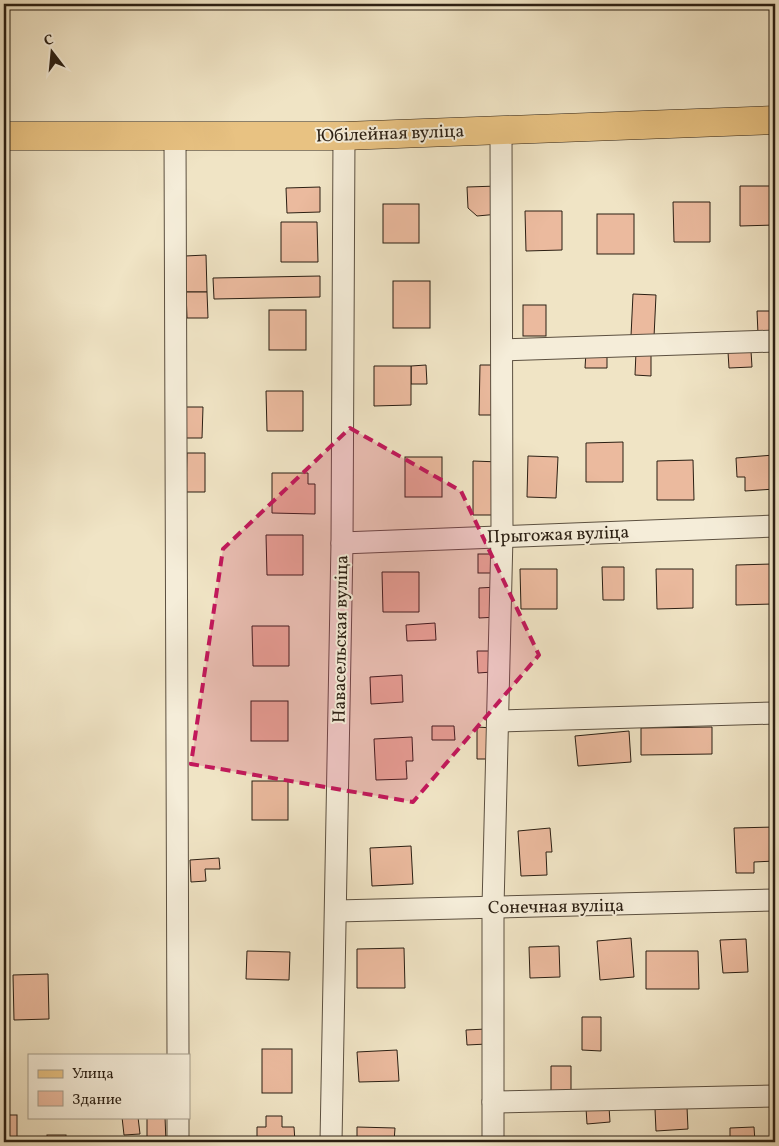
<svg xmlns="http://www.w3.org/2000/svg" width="779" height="1146" font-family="Vollkorn,serif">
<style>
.building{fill:#ebba9e;stroke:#2b1f13}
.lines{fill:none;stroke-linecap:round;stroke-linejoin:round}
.minor-casing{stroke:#5c5040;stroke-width:23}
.major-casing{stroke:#2b1f13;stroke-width:29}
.minor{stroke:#f5edd9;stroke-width:21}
.major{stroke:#e8c282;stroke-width:28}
.marked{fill:#c2185b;fill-opacity:0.2;stroke:#c2185b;stroke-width:4;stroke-dasharray:10 6;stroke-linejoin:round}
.labels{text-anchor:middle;stroke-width:4;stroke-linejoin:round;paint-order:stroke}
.street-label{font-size:18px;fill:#2b1f13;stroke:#f5edd9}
</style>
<rect width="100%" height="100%" fill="#f0e4c5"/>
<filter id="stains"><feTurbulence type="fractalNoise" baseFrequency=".004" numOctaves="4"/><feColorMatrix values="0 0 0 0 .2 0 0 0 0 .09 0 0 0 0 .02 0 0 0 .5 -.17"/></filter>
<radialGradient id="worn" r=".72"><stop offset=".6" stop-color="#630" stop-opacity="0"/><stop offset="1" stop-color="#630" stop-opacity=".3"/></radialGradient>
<!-- building -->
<g class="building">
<polygon points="498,186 499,214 477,216 468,208 467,187"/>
<polygon points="740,186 775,186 775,225 740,226"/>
<polygon points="320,187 320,212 287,213 286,188"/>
<polygon points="673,202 710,202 710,242 674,242"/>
<rect x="383" y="204" width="36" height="39"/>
<polygon points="525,211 562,211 562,250 526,251"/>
<rect x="597" y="214" width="37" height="40"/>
<polygon points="281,222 317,222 318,262 281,262"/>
<polygon points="206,255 207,292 186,292 185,256"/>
<polygon points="320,276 320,297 214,299 213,278"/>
<rect x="393" y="281" width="37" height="47"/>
<polygon points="186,292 207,292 208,318 187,318"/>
<polygon points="633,294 656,295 654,337 631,336"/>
<rect x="523" y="305" width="23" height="31"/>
<rect x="269" y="310" width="37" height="40"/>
<polygon points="757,311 775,311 775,334 758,334"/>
<polygon points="751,351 752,367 729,368 728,352"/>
<polygon points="586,352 607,352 607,368 585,368"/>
<polygon points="636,352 651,352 651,376 635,375"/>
<polygon points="426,365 427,384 411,384 411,366"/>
<polygon points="480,365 497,365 496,415 479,415"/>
<polygon points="374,366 411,366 411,405 374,406"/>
<polygon points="266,391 303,391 303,431 267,431"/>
<polygon points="185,407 203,407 202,438 185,438"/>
<polygon points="623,442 623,482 586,482 586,443"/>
<polygon points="187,453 205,453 205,492 186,492"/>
<polygon points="774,455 775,489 745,491 745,477 737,477 736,458"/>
<polygon points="528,456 558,457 556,498 527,497"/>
<rect x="405" y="457" width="37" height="40"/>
<polygon points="693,460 694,500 657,500 657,461"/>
<polygon points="473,461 500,462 499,515 473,515"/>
<polygon points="272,473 308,473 308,484 315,484 315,514 272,513"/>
<polygon points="266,535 303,535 303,575 267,575"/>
<rect x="478" y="554" width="17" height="19"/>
<polygon points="772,564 773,604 736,605 736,565"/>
<polygon points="602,567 624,567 624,600 603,600"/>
<polygon points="520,569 557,569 557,609 521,609"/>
<polygon points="656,569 693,569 693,608 657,609"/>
<polygon points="382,572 419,572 419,612 383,612"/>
<polygon points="498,587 498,617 479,618 479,588"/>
<polygon points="435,623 436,640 407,641 406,625"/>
<polygon points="252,626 289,626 289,666 253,666"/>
<polygon points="477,651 491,651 492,672 478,673"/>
<polygon points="402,675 403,702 371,704 370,677"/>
<rect x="251" y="701" width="37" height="40"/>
<polygon points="432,726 454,726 455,740 432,740"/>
<polygon points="477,727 493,728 493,759 477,759"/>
<polygon points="712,727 712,754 641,755 641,728"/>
<polygon points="629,731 631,762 578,766 575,736"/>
<polygon points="412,737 413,761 406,761 407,779 376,780 374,739"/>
<rect x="252" y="781" width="36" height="39"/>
<polygon points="775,827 775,861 754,862 754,873 736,873 734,828"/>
<polygon points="550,828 552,852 546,852 547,875 521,876 518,831"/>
<polygon points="411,846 413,884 372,886 370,848"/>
<polygon points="219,858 220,869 205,869 206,881 191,882 190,860"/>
<polygon points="631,938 634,977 600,980 597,941"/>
<polygon points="746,939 748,972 723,973 720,940"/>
<polygon points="559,946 560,977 530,978 529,947"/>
<polygon points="404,948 405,988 357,988 357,949"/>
<polygon points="247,951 290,952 289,980 246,979"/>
<polygon points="646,951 698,951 699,989 646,989"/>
<polygon points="48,974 49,1019 14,1020 13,975"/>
<polygon points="582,1017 601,1017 601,1051 582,1050"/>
<polygon points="486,1029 487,1044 467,1045 466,1030"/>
<rect x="262" y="1049" width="30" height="44"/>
<polygon points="397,1050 399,1081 359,1082 357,1052"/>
<polygon points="551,1066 571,1066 571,1090 551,1091"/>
<polygon points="609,1107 610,1122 587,1124 586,1108"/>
<polygon points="687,1107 688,1129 656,1131 655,1109"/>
<rect x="4" y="1115" width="13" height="27"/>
<polygon points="266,1116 282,1116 282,1127 294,1127 295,1142 257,1142 257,1127 266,1127"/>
<polygon points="122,1117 138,1117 140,1134 124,1135"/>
<polygon points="147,1117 165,1117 166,1142 147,1142"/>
<polygon points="357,1127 395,1128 394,1142 357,1142"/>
<polygon points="754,1127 755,1142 730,1142 730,1128"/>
<rect x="47" y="1135" width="19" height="7"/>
</g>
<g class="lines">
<!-- minor casing -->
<g class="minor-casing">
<g id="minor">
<polyline points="175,136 178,1055"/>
<polyline points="502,350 775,341"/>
<polyline points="342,543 775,526"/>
<polyline points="498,721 775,713"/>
<polyline points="336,911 775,900"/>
<polyline points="493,1102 775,1096"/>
<polyline points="178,1142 178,1117"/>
<polyline points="331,1142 342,543 344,136"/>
<polyline points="493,1142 493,907 502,536 501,130"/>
</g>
</g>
<!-- major casing -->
<g class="major-casing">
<polyline id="major" points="4,136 344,136 775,120"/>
</g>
<!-- minor -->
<use href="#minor" class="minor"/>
<!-- major -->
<use href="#major" class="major"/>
</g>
<!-- marked area -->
<path class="marked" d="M 350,428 L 461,491 L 539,655 L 413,802 L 191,764 L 223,549 Z"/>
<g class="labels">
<!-- street labels -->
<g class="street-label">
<text transform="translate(390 133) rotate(-2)" y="6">Юбілейная вуліца</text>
<text transform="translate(558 534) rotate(-2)" y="6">Прыгожая вуліца</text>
<text transform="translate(340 639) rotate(-89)" y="6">Навасельская вуліца</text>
<text transform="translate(556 906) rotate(-1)" y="6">Сонечная вуліца</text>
</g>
</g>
<!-- margin -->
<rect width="779" height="1146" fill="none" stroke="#f0e4c5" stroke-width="20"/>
<rect x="5" y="5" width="769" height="1136" fill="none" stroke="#2b1f13" stroke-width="2.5"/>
<rect x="10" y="10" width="759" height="1126" fill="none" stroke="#2b1f13"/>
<!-- legend -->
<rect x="28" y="1054" width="162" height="65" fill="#f5edd9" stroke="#a49b8a"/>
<rect x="38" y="1070" width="25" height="8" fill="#e8c282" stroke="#a49b8a"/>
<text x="72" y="1078" font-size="15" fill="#2b1f13">Улица</text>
<rect x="38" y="1091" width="25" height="15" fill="#ebba9e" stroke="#a49b8a"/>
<text x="72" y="1104" font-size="15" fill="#2b1f13">Здание</text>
<!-- north arrow -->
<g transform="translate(52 52) rotate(344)" stroke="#f5edd9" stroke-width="4" paint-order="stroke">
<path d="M0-4L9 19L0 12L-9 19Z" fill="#2b1f13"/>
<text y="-8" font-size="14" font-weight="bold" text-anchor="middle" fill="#2b1f13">С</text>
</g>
<rect width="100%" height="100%" filter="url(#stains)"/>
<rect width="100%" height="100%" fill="url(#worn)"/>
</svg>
